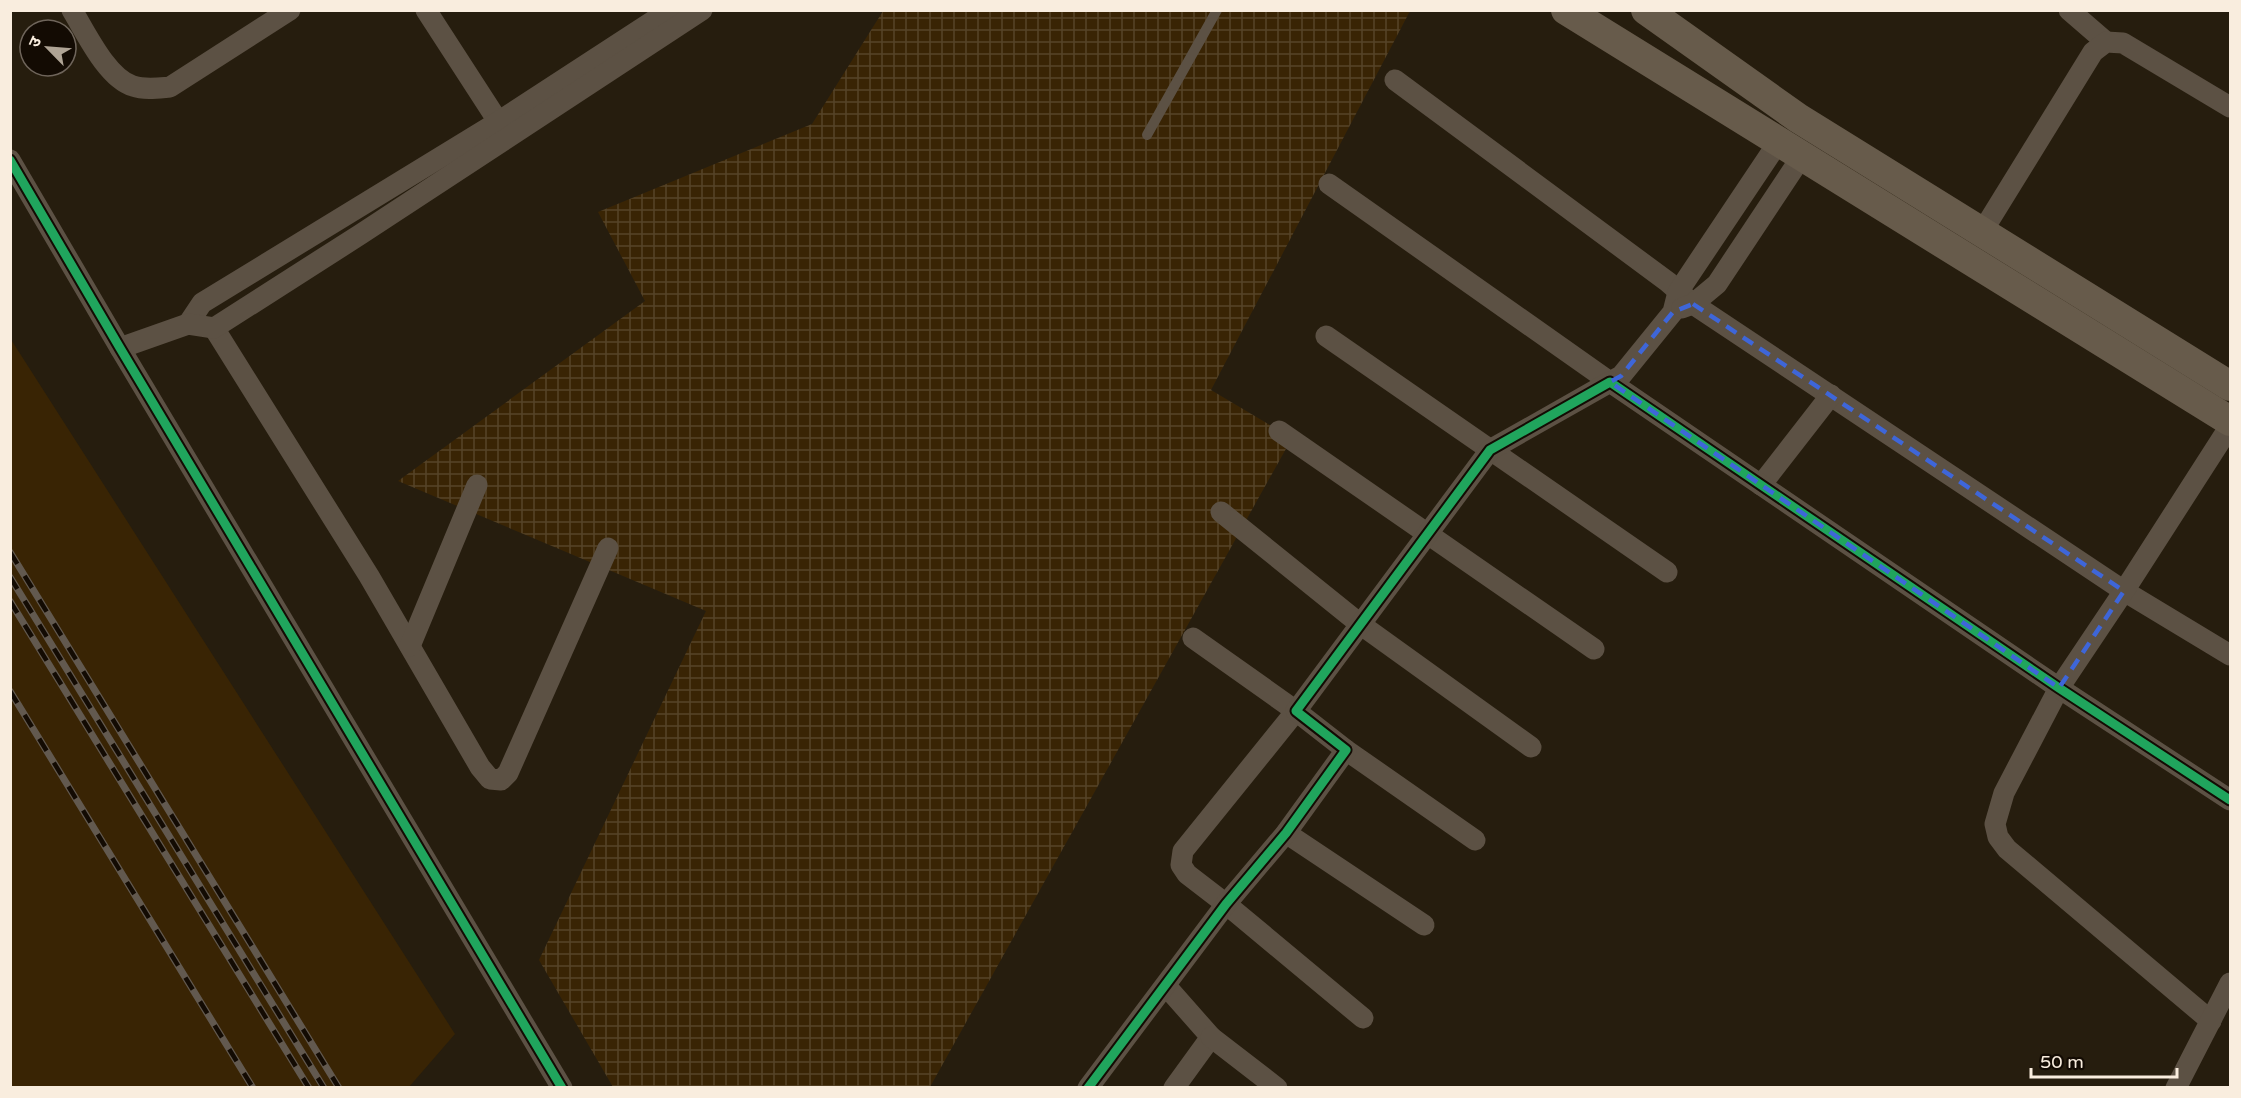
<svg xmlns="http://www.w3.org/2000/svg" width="2241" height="1098" font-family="'Varela Round','Noto Sans Devanagari',sans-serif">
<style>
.built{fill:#392404}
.industrial{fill:url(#industrial-grid)}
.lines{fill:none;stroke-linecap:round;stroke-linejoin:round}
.lane{stroke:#5c5144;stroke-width:10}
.street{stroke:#5c5144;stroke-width:21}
.secondary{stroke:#675b4b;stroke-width:30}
.rail-casing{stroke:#62594f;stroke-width:7}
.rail{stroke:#130b03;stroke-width:4.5;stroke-dasharray:14;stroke-linecap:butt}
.cycleway-casing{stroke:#130b03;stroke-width:13}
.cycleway{stroke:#20a55d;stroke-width:9}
.marked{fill:none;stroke:#3e66d9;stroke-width:4.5;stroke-dasharray:12 8;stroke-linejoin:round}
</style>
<defs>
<pattern id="industrial-grid" width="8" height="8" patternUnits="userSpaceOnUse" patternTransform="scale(1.5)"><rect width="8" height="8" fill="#392404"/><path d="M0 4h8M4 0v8" fill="none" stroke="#564428"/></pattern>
</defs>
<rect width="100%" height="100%" fill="#261d0e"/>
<!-- built -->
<polygon class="built" points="10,338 455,1034 409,1087 11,1087"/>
<!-- industrial -->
<polygon class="industrial" points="883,11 1410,11 1211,390 1292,438 930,1087 613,1087 539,960 706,611 398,481 645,301 598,212 812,124"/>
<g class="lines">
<!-- lane -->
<polyline class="lane" points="1147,135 1217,10"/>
<!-- street -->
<g class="street">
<path d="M 72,10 C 86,33 107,78 133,86 C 145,90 158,88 170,87 L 290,10"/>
<polyline points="426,10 505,132"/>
<polyline points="2069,10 2106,42"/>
<polyline points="1395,80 1668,282 1693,304 2124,591 2230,655"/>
<polyline points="10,160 120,348 562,1088"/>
<polyline points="1329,184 1610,382 1621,376 1673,312 1678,292 1779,141"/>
<polyline points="1982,232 2093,52 2106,42 2123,43 2230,107"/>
<polyline points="1682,308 1693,304 1717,284 1802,156"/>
<polyline points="188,324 202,303 498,122 670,10"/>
<polyline points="214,328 369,576 480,767 490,779 501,780 508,773 608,548"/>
<polyline points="1326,336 1667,572"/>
<polyline points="120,348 188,324 214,328 361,234 702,10"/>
<polyline points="1279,431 1594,649"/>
<polyline points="1761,485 1831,395"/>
<polyline points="1221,512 1360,624 1531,747"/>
<polyline points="1193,638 1296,711 1183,851 1181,865 1187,874 1226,904 1363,1018"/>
<polyline points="410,646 477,485"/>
<polyline points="1346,750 1475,840"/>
<polyline points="1286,833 1424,925"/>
<polyline points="1166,986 1211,1037 1174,1088"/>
<polyline points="2211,1021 2007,849 1998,837 1995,824 2004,793 2059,688 2124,591 2230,426"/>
<polyline points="1211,1037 1277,1088"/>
<polyline points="1088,1088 1226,904 1286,833 1346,750 1296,711 1490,450 1610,382 2059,688 2230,800"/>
<polyline points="2176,1088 2230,983"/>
</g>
<!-- secondary -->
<g class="secondary">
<polyline points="1566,10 2230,421"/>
<polyline points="1646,10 1798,118 2230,386"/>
</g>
<!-- rail casing -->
<g class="rail-casing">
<g id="rail">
<polyline points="10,552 339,1088"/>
<polyline points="10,577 324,1088"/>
<polyline points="10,601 309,1088"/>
<polyline points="10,691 253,1088"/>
</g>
</g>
<!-- rail -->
<use href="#rail" class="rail"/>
<!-- cycleway casing -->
<g class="cycleway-casing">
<g id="cycleway">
<polyline points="10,160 120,348 562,1088"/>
<polyline points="1088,1088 1226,904 1286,833 1346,750 1296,711 1490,450 1610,382 2059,688 2230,800"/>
</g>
</g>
<!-- cycleway -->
<use href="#cycleway" class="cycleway"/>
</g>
<!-- marked area -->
<path class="marked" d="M 1693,304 L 2124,591 L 2059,688 L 1610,382 L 1621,376 L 1673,312 Z"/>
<!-- border -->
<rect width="2241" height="1098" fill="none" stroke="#f9edde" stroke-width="24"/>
<!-- north arrow -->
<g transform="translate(48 48) rotate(295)"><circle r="28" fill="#130b03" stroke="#6f655b" stroke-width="1.5"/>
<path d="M0-4.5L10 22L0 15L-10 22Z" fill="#afa495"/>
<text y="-9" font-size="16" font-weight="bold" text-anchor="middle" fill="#f9edde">उ</text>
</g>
<!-- scale -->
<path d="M2031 1068v9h146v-9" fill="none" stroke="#f9edde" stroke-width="3"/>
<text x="2040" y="1068" font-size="18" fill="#f9edde" stroke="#130b03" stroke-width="4.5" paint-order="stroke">50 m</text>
</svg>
